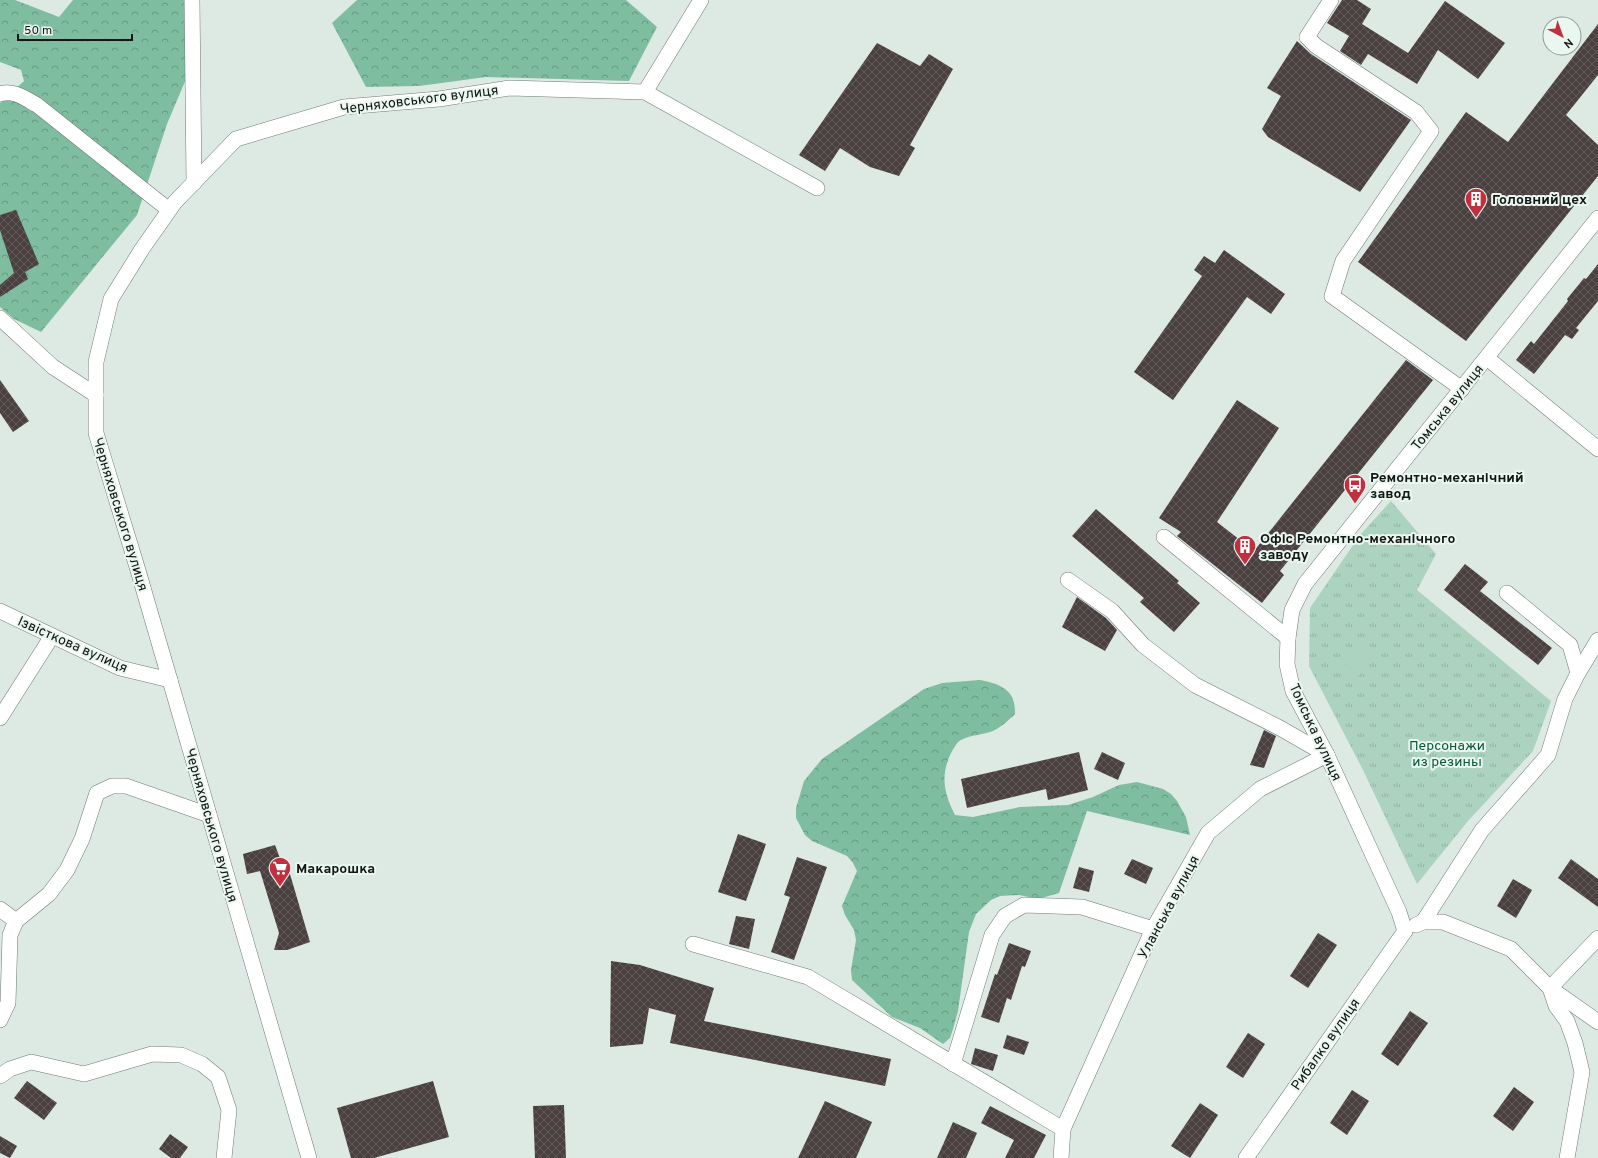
<svg xmlns="http://www.w3.org/2000/svg" width="1598" height="1158" font-family="Overpass,sans-serif">
<style>
.forest{fill:url(#forest-crowns)}
.park{fill:url(#park-tufts)}
.garden{fill:#abd3bf}
.building{fill:url(#building-cross-hatch)}
.lines{fill:none;stroke-linecap:round;stroke-linejoin:round}
.minor-casing{stroke:#707a75;stroke-width:16}
.minor{stroke:#fff;stroke-width:15}
.labels{text-anchor:middle;stroke-width:4;stroke-linejoin:round;paint-order:stroke}
.street-label{font-size:14px;fill:#121614;stroke:#eaf6f0}
.poi-label{font-size:14px;font-weight:bold;fill:#121614;stroke:#eaf6f0;text-anchor:start}
.park-label{font-size:14px;fill:#075a3e;stroke:#eaf6f0}
</style>
<defs>
<pattern id="forest-crowns" width="20" height="18" patternUnits="userSpaceOnUse"><rect width="20" height="18" fill="#7fbda0"/><path d="M2 6a3 3 0 1 1 6 0M12 15a3 3 0 1 1 6 0" fill="none" stroke="#679981"/></pattern>
<pattern id="park-tufts" width="24" height="20" patternUnits="userSpaceOnUse"><rect width="24" height="20" fill="#abd3bf"/><path d="M3 7l-1-3M5 7V3M7 7l1-3M15 17l-1-3M17 17v-4M19 17l1-3" fill="none" stroke="#92b4a3"/></pattern>
<pattern id="building-cross-hatch" width="8" height="8" patternUnits="userSpaceOnUse"><rect width="8" height="8" fill="#4b4040"/><path d="M0 0l8 8M0 8l8-8" fill="none" stroke="#615858"/></pattern>
</defs>
<rect width="100%" height="100%" fill="#dde9e3"/>
<!-- forest -->
<g class="forest">
<polygon points="0,0 15,0 59,17 73,0 195,0 192,65 167,124 137,215 41,332 14,319 0,307 0,103 24,81 21,70 0,62"/>
<polygon points="357,0 626,0 657,27 629,81 486,77 419,86 366,87 332,23"/>
<path d="M 980,680 C 1001,684 1016,690 1015,714 C 1008,721 999,729 990,732 C 981,735 971,735 963,739 C 957,741 954,748 951,753 C 940,776 944,793 955,815 L 973,817 L 1020,807 L 1068,805 L 1093,797 L 1119,785 L 1137,782 L 1163,789 L 1171,794 L 1177,801 L 1186,817 L 1190,835 L 1087,811 L 1059,893 L 1038,899 L 1019,895 L 1000,896 L 991,900 L 976,914 L 969,932 L 958,1011 L 953,1029 L 950,1038 L 943,1044 L 920,1028 L 892,1017 L 852,980 L 851,970 L 856,940 L 854,930 L 845,915 L 842,906 L 857,871 L 853,863 L 847,856 L 812,841 L 805,835 L 796,818 L 796,808 L 804,781 L 822,759 L 924,689 L 942,683 Z"/>
</g>
<!-- park -->
<polygon class="park" points="1391,501 1436,554 1417,590 1551,701 1533,751 1468,821 1417,884 1363,770 1309,666 1310,608 1360,535"/>
<!-- garden -->
<polygon class="garden" points="1361,648 1373,661 1355,679 1345,666"/>
<!-- building -->
<g class="building">
<polygon points="1342,0 1357,0 1371,9 1362,24 1408,53 1445,1 1505,43 1478,79 1438,50 1417,84 1368,54 1361,65 1340,51 1349,36 1327,23"/>
<polygon points="1598,24 1598,75 1566,115 1598,145 1598,176 1466,341 1358,262 1466,112 1508,142"/>
<polygon points="1297,41 1311,54 1411,120 1360,192 1268,137 1262,129 1281,96 1267,88"/>
<polygon points="877,43 920,66 929,54 953,69 910,145 915,148 899,176 870,167 840,148 825,171 799,155"/>
<polygon points="16,210 39,264 25,272 28,279 0,297 0,285 14,273 0,230 0,215"/>
<polygon points="1224,250 1285,294 1271,314 1247,297 1173,400 1134,372 1202,276 1194,270 1204,256 1215,263"/>
<polygon points="1598,264 1598,301 1576,328 1579,330 1572,339 1565,335 1534,374 1516,360 1531,341 1534,344 1568,301 1567,299 1584,278 1586,279"/>
<polygon points="1406,360 1433,380 1280,571 1284,575 1262,603 1177,536 1181,532 1159,518 1237,400 1279,428 1217,522 1254,551"/>
<polygon points="0,380 29,421 13,432 0,413"/>
<polygon points="1096,509 1179,581 1177,583 1200,603 1174,632 1140,602 1144,598 1072,536"/>
<polygon points="1465,564 1488,582 1480,591 1552,648 1538,665 1444,590"/>
<polygon points="1077,597 1106,618 1117,630 1105,651 1062,627"/>
<polygon points="1264,730 1276,736 1264,768 1250,765"/>
<polygon points="1079,752 1088,790 1048,800 1046,789 967,808 961,779"/>
<polygon points="1102,752 1125,763 1118,780 1094,769"/>
<polygon points="738,834 766,844 746,901 718,892"/>
<polygon points="275,845 281,861 287,864 310,942 287,950 274,950 279,933 260,871 247,874 243,854"/>
<polygon points="797,857 827,867 794,960 771,952 790,897 784,895"/>
<polygon points="1132,859 1153,868 1146,884 1124,874"/>
<polygon points="1571,859 1598,879 1598,907 1558,878"/>
<polygon points="1079,867 1094,871 1089,892 1073,888"/>
<polygon points="1513,879 1532,890 1516,918 1497,906"/>
<polygon points="736,916 755,919 749,949 729,944"/>
<polygon points="1318,933 1337,945 1308,988 1290,976"/>
<polygon points="1009,943 1031,951 1025,967 1022,966 1011,1000 1007,998 999,1023 981,1017 995,974 997,975"/>
<polygon points="611,961 640,965 714,988 704,1021 891,1059 885,1086 670,1043 676,1015 649,1008 643,1044 610,1047"/>
<polygon points="1410,1011 1428,1023 1398,1066 1381,1054"/>
<polygon points="1248,1033 1265,1044 1243,1078 1226,1067"/>
<polygon points="1007,1035 1029,1042 1024,1055 1003,1048"/>
<polygon points="975,1048 998,1055 993,1071 971,1064"/>
<polygon points="27,1081 57,1103 44,1120 14,1098"/>
<polygon points="433,1081 449,1137 374,1158 351,1158 337,1108"/>
<polygon points="1514,1087 1534,1102 1513,1131 1493,1116"/>
<polygon points="1352,1090 1369,1101 1347,1135 1330,1123"/>
<polygon points="825,1101 872,1122 856,1158 798,1158"/>
<polygon points="1200,1103 1218,1115 1190,1158 1171,1146"/>
<polygon points="564,1105 566,1158 535,1158 533,1106"/>
<polygon points="990,1106 1046,1135 1034,1158 1005,1158 1014,1140 981,1123"/>
<polygon points="953,1122 977,1133 966,1158 937,1158"/>
<polygon points="170,1134 188,1147 180,1158 171,1158 159,1149"/>
<polygon points="0,1136 17,1146 10,1158 0,1153"/>
</g>
<g class="lines">
<!-- minor casing -->
<g class="minor-casing">
<g id="minor">
<polyline points="192,0 194,183"/>
<polyline points="1331,0 1307,37 1316,46 1416,112 1431,131 1343,261 1332,296 1462,389"/>
<polyline points="645,92 701,0"/>
<path d="M 0,94 C 13,89 26,99 37,105 L 169,210"/>
<polyline points="0,318 53,367 96,395"/>
<polyline points="1487,358 1598,449"/>
<polyline points="1164,537 1288,638"/>
<polyline points="1068,580 1112,611 1143,645 1195,685 1280,728 1327,755"/>
<polyline points="0,611 120,668 170,680"/>
<polyline points="1578,673 1598,640"/>
<polyline points="0,718 52,636"/>
<polyline points="0,909 16,921"/>
<polyline points="1423,922 1482,830 1548,755 1565,699 1578,673 1570,645 1507,593"/>
<polyline points="1416,925 1423,922 1443,922 1511,949 1550,988 1598,1022"/>
<polyline points="1405,931 1399,912 1327,755 1293,691 1287,664 1288,638 1292,610 1305,584 1598,218"/>
<polyline points="693,944 808,977 1063,1129"/>
<polyline points="0,1020 8,1003 10,935 16,921 49,894 67,870 82,839 97,793 112,786 126,786 209,815"/>
<polyline points="953,1064 992,935 1005,916 1024,905 1082,907 1153,929"/>
<polyline points="0,1076 10,1069 31,1062 84,1074 152,1054 181,1055 202,1064 218,1077 229,1110 224,1158"/>
<polyline points="309,1158 137,567 96,433 96,362 111,299 142,249 175,202 236,139 344,107 439,99 510,88 645,92 817,188"/>
<polyline points="1061,1158 1063,1129 1153,929 1208,833 1260,789 1327,755"/>
<polyline points="1246,1158 1405,931"/>
<polyline points="1567,1158 1582,1072 1575,1043 1567,1021 1556,1006 1550,988 1598,938"/>
</g>
</g>
<!-- minor -->
<use href="#minor" class="minor"/>
</g>
<!-- icons -->
<defs>
<g id="building-pin" transform="scale(1.15)"><path d="M0 17L-7.5 6A9.5 9.5 0 1 1 7.5 6Z" fill="#c0303e" stroke="#eaf6f0"/><path d="M-4-6H4V6H1V3H-1V6H-4ZM-2.5-4.3h1.7v1.8h-1.7ZM.8-4.3h1.7v1.8H.8ZM-2.5-1h1.7V.8h-1.7ZM.8-1h1.7V.8H.8Z" fill="#fff"/></g>
<g id="bus-pin" transform="scale(1.15)"><path d="M0 17L-7.5 6A9.5 9.5 0 1 1 7.5 6Z" fill="#c0303e" stroke="#eaf6f0"/><path d="M-5-6H5V4H4V6H2V4H-2V6H-4V4H-5ZM-3.5-4V0h7V-4ZM-3.5 1.2v1.5H-2V1.2ZM2 1.2v1.5H3.5V1.2Z" fill="#fff"/></g>
<g id="supermarket-pin" transform="scale(1.15)"><path d="M0 17L-7.5 6A9.5 9.5 0 1 1 7.5 6Z" fill="#c0303e" stroke="#eaf6f0"/><path d="M-6-5.5h2.5l.6 2H6L4.5 2H-2.5L-4.4-4H-6ZM-1.5 3.2a1.3 1.3 0 1 0 .1 0ZM3 3.2a1.3 1.3 0 1 0 .1 0Z" fill="#fff"/></g>
</defs>
<g fill-rule="evenodd">
<use href="#building-pin" x="1476" y="199"/>
<use href="#bus-pin" x="1355" y="485"/>
<use href="#building-pin" x="1245" y="546"/>
<use href="#supermarket-pin" x="280" y="868"/>
</g>
<g class="labels">
<!-- street labels -->
<g class="street-label">
<text transform="translate(419 99) rotate(-7)" y="5">Черняховського вулиця</text>
<text transform="translate(1447 407) rotate(-51)" y="5">Томська вулиця</text>
<text transform="translate(121 514) rotate(73)" y="5">Черняховського вулиця</text>
<text transform="translate(73 644) rotate(24)" y="5">Iзвiсткова вулиця</text>
<text transform="translate(1316 732) rotate(65)" y="5">Томська вулиця</text>
<text transform="translate(212 825) rotate(74)" y="5">Черняховського вулиця</text>
<text transform="translate(1168 907) rotate(-62)" y="5">Уланська вулиця</text>
<text transform="translate(1325 1044) rotate(-55)" y="5">Рибалко вулиця</text>
</g>
<!-- poi labels -->
<g class="poi-label">
<text x="1492" y="204">Головний цех</text>
<text x="1370" y="482">Ремонтно-механічний<tspan x="1370" dy="16">завод</tspan></text>
<text x="1260" y="543">Офіс Ремонтно-механічного<tspan x="1260" dy="16">заводу</tspan></text>
<text x="296" y="873">Макарошка</text>
</g>
<!-- park labels -->
<g class="park-label">
<text x="1447" y="750">Персонажи<tspan x="1447" dy="16">из резины</tspan></text>
</g>
</g>
<!-- north arrow -->
<g transform="translate(1562 36) rotate(139)"><circle r="19" fill="#eaf6f0" stroke="#949c98"/>
<path d="M0-3L7 15L0 10L-7 15Z" fill="#c0303e"/>
<text y="-6" font-size="11" font-weight="bold" text-anchor="middle" fill="#121614">N</text>
</g>
<!-- scale -->
<path d="M18 34v6h114v-6" fill="none" stroke="#121614" stroke-width="2"/>
<text x="24" y="34" font-size="12" fill="#121614" stroke="#eaf6f0" stroke-width="3" paint-order="stroke">50 m</text>
</svg>
